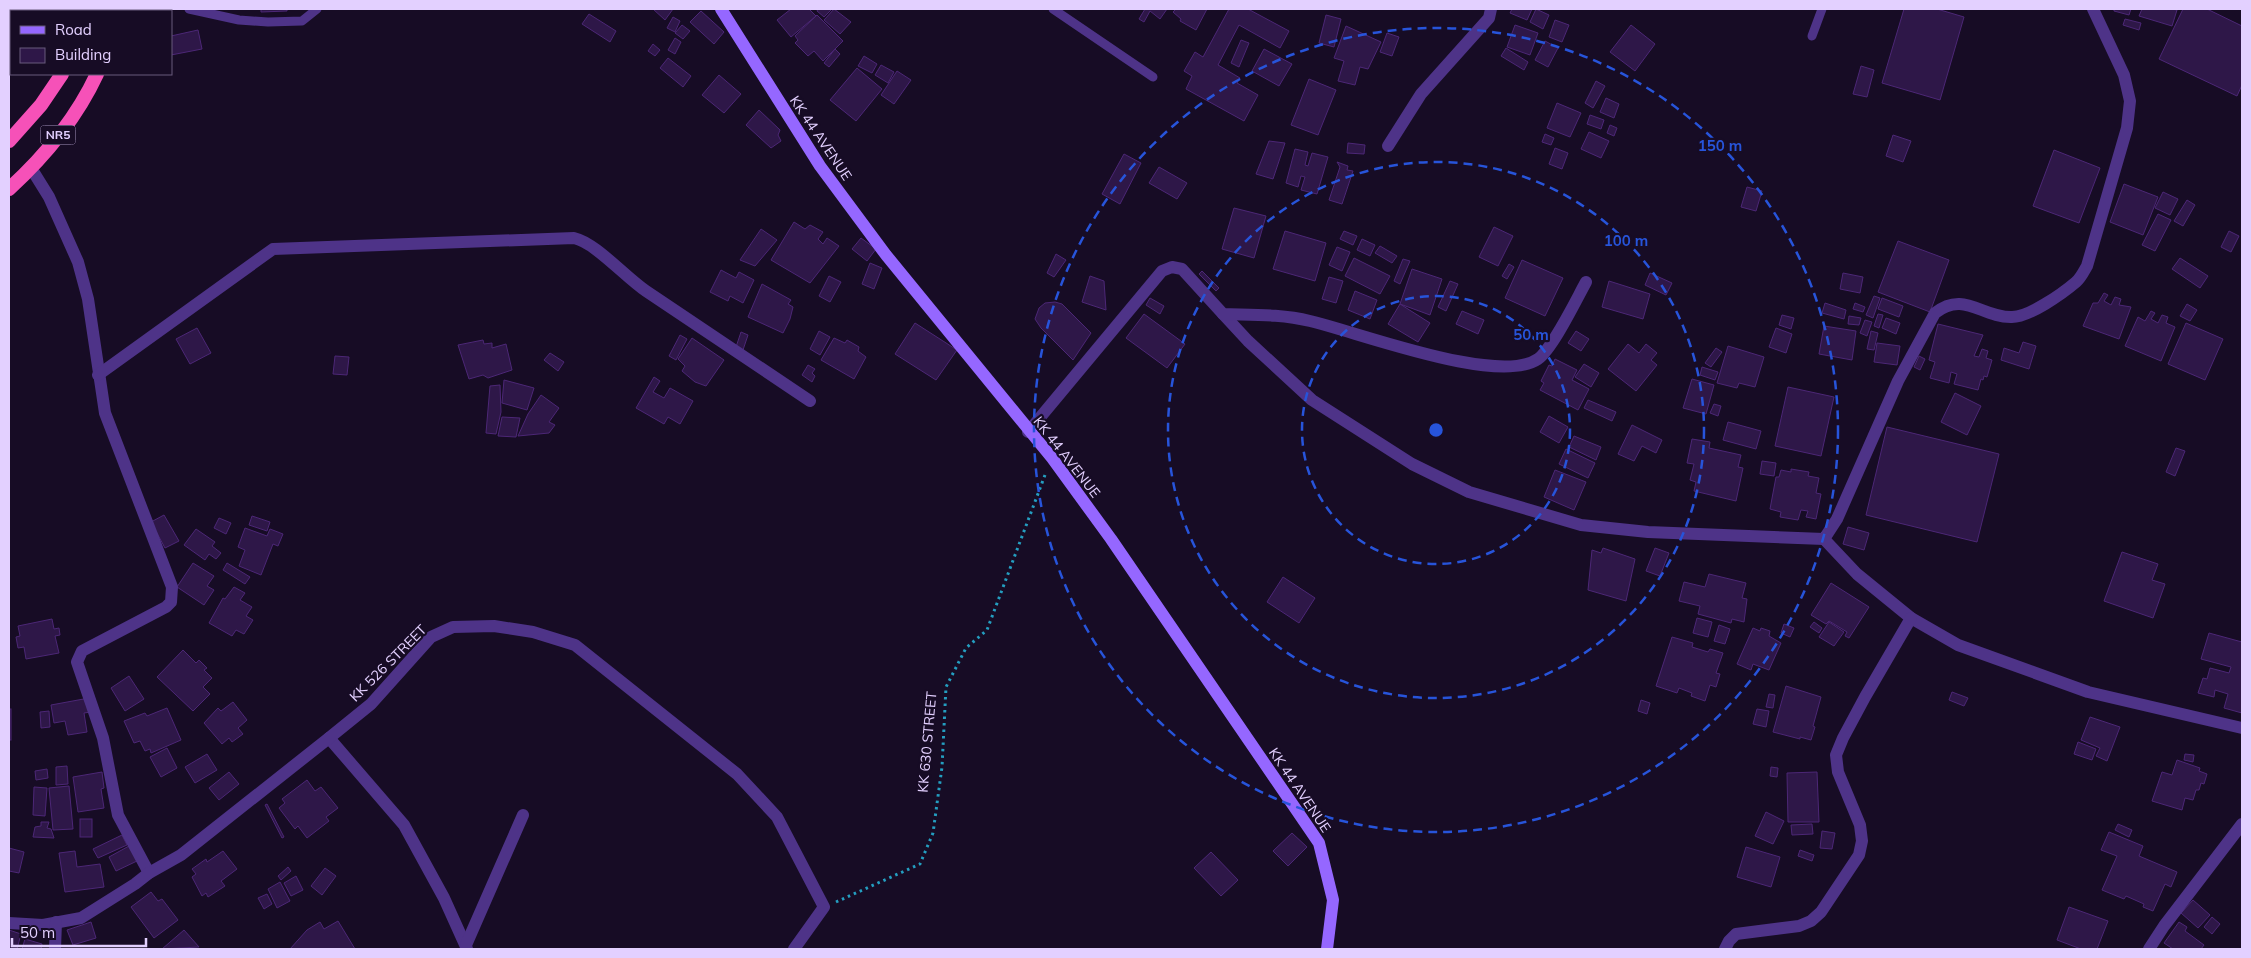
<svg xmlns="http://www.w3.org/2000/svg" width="2251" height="958" font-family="Mulish,sans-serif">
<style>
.building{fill:#2e1748;stroke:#4c2776}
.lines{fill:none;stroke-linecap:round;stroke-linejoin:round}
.path{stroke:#249ec0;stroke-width:3;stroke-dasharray:2.5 4;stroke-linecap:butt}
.service{stroke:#4e3388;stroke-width:9}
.minor{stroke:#4e3388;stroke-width:12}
.secondary{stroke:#9567ff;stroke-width:12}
.trunk{stroke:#f651b8;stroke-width:14}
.ring{fill:none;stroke:#2754da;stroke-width:2.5;stroke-dasharray:9 6}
.labels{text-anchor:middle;stroke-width:4.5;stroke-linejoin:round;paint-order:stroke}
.shield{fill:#170c25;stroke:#a695be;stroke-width:1}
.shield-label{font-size:12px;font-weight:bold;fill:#e3d0ff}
.street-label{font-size:14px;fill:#e3d0ff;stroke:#170c25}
.centre{fill:#2754da;stroke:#170c25;stroke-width:2.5}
.ring-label{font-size:15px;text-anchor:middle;font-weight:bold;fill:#2754da;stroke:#170c25;stroke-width:4.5;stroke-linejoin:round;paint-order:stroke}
</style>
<rect width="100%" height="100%" fill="#170c25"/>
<!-- building -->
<g class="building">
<polygon points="261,9 287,9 287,11 261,12"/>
<polygon points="653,9 673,9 665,20"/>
<polygon points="791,9 809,9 816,16 791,37 777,20"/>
<polygon points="818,9 832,9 824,17 817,11"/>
<polygon points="834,9 851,22 840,34 824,20"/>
<polygon points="1145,9 1167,9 1160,19 1150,11 1144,22 1139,19"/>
<polygon points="1176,9 1207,9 1196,30 1180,21 1181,19 1173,12"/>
<polygon points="1229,9 1248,9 1289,31 1280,48 1239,25 1218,65 1240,78 1237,83 1258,95 1244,121 1186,89 1192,76 1184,71 1195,52 1203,57"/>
<polygon points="1512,9 1532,9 1527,20 1510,13"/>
<polygon points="1536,9 1549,15 1543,29 1530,22"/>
<polygon points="1904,9 1937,9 1964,17 1940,100 1882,83"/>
<polygon points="2114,9 2131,9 2129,15 2114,11"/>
<polygon points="2142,9 2172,9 2177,10 2172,26 2139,16"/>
<polygon points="2183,9 2207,9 2242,26 2242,85 2237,96 2159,59"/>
<polygon points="701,11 724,32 714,44 690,22"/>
<polygon points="589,14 616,31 610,42 582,24"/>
<polygon points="817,15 843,41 823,61 814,51 808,56 795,43 798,40 795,36"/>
<polygon points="1326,15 1341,19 1334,47 1319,43"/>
<polygon points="673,17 680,21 675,32 667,28"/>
<polygon points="2125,19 2141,23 2139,30 2123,25"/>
<polygon points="1555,20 1569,25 1562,42 1549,37"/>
<polygon points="682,25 690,31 683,39 675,33"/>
<polygon points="1515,25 1538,33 1530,55 1507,47"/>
<polygon points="1631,25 1655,44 1635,71 1610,52"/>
<polygon points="1346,26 1381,42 1368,69 1360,67 1355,85 1338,81 1344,61 1334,58"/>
<polygon points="198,30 202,49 171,55 171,36"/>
<polygon points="1387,33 1399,37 1392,56 1380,52"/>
<polygon points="675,38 681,42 675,54 668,50"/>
<polygon points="1241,40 1249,43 1239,67 1231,63"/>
<polygon points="1545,41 1558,48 1548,67 1535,60"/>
<polygon points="653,44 660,50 655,56 648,51"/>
<polygon points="1506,48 1528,62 1524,70 1501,56"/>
<polygon points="835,49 840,54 829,67 824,63"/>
<polygon points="1264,49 1292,64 1279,86 1252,71"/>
<polygon points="864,56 877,64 872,73 858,66"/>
<polygon points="668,58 691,76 683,87 660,68"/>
<polygon points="881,65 894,72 888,83 875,75"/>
<polygon points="1861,66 1874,70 1867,97 1853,94"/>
<polygon points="857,68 882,89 856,121 830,100"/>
<polygon points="897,71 911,80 894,104 881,95"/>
<polygon points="719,75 741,94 724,113 702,95"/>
<polygon points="1309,79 1336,90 1318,135 1291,125"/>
<polygon points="1596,81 1605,86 1593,108 1585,103"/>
<polygon points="1606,98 1619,104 1614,118 1600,112"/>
<polygon points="1557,103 1581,113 1570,137 1547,128"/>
<polygon points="759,110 780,130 778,135 781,141 771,148 746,125"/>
<polygon points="1590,115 1604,120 1601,129 1587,124"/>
<polygon points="1610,125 1617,128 1614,136 1607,133"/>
<polygon points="1589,132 1609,141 1601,158 1581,149"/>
<polygon points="1545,134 1554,138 1551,145 1542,142"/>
<polygon points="1893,135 1911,141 1903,162 1886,156"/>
<polygon points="1269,141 1285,143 1273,179 1256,174"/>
<polygon points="1348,143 1365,145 1364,154 1347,153"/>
<polygon points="1555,148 1568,153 1562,169 1549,164"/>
<polygon points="1295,149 1308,152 1305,165 1308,166 1312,153 1328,157 1317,194 1301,190 1305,177 1301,176 1298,187 1286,183"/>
<polygon points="2054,150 2100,168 2079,223 2033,206"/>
<polygon points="1124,154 1141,163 1120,204 1102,194"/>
<polygon points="1337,162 1348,166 1347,170 1353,171 1342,204 1329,200 1340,167"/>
<polygon points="1159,167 1187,183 1177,199 1149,183"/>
<polygon points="2124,184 2158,197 2143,235 2110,222"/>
<polygon points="1747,187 1762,191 1756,211 1741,207"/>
<polygon points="2163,192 2178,199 2170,215 2155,208"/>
<polygon points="2187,200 2195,205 2183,226 2174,221"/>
<polygon points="1234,208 1266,216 1254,258 1222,249"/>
<polygon points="2158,214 2171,220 2155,251 2142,245"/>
<polygon points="794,222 805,229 810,225 823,232 818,239 823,244 827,238 839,246 810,283 771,260"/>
<polygon points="1494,227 1513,236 1498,266 1479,257"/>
<polygon points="761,229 777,240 755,266 740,260"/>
<polygon points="1285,231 1326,243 1315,281 1273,269"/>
<polygon points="1344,231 1357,236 1353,245 1340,239"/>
<polygon points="2229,231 2239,236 2231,252 2221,247"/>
<polygon points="861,238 876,249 867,261 852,249"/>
<polygon points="1362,239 1375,245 1370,256 1357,250"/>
<polygon points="1898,241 1949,260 1930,312 1878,292"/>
<polygon points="1380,246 1397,256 1392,263 1375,253"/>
<polygon points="1337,247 1350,252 1342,271 1329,265"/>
<polygon points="1056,254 1066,260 1054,277 1047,273"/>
<polygon points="1354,258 1390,276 1380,294 1345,276"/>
<polygon points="2180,258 2208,276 2200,288 2172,269"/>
<polygon points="1403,259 1410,261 1400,284 1394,281"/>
<polygon points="1522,260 1563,278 1545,316 1505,298"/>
<polygon points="870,263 882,268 874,289 862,284"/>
<polygon points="1509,264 1514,267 1507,279 1502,276"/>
<polygon points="1412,269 1442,279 1430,315 1400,304"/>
<polygon points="721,270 736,278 739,272 754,280 743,303 730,296 728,301 710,292"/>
<polygon points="1202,271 1219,288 1216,291 1199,274"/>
<polygon points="1650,273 1672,283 1666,295 1645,285"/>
<polygon points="1843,273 1863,277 1860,293 1840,289"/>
<polygon points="829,276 841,282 830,302 819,296"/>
<polygon points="1090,276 1104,281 1106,310 1082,302"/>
<polygon points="1329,277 1343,281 1336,303 1322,299"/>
<polygon points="1450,281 1458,284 1446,311 1438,307"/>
<polygon points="1609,281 1650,294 1643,319 1602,307"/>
<polygon points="762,284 791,300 788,304 793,307 790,319 783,333 748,317"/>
<polygon points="1355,291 1377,300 1370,319 1348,310"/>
<polygon points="2104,293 2108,295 2104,301 2111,305 2115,297 2121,299 2119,305 2131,307 2119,339 2083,326 2093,303 2098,303"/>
<polygon points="1874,296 1880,298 1873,318 1866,315"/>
<polygon points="1150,298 1164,306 1160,314 1146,305"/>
<polygon points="1882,298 1903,306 1899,317 1878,309"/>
<polygon points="1055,302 1062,304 1091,333 1073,360 1041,328 1035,319 1039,308 1045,303"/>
<polygon points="1825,303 1846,310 1844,319 1822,313"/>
<polygon points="1855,303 1865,307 1863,312 1853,309"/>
<polygon points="1400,304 1430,323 1418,342 1388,324"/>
<polygon points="2187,304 2197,310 2190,321 2180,316"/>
<polygon points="1462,311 1484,320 1478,334 1456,324"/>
<polygon points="2151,311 2155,313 2151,319 2158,323 2162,315 2168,317 2166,323 2175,327 2161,361 2125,346 2138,317 2145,321"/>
<polygon points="1144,314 1185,344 1167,368 1126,338"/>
<polygon points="1878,314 1883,315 1879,328 1874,326"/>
<polygon points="1782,315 1794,318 1791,329 1779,325"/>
<polygon points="1849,316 1861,318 1859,325 1848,324"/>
<polygon points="1886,318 1900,323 1896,334 1882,328"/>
<polygon points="1865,320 1872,322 1867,336 1860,333"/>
<polygon points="915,323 957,350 936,380 895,354"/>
<polygon points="2186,323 2223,339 2205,380 2168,364"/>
<polygon points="1938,324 1983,335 1974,356 1979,357 1982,349 1988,351 1986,358 1992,360 1987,377 1984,376 1983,380 1981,379 1978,390 1954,384 1957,374 1951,372 1949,383 1930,378 1935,362 1929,360"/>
<polygon points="1824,326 1856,331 1852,360 1819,354"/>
<polygon points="197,328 211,353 190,364 176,339"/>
<polygon points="1776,328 1792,334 1786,353 1769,347"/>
<polygon points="819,331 830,337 820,355 810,349"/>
<polygon points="1576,331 1589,339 1581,351 1568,343"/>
<polygon points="1871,331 1878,333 1874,350 1867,349"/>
<polygon points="741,332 748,335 743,350 736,347"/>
<polygon points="680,335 687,339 676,360 669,356"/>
<polygon points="692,338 724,360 706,386 695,382 682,371 685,366 678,359"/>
<polygon points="834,338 845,343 847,340 859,347 858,351 866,357 854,379 821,360"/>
<polygon points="483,340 484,344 492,343 492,348 506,344 512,370 488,378 483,375 469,379 458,345"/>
<polygon points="2023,342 2036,346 2029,369 2001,360 2004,348 2019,353"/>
<polygon points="1877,343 1900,346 1897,365 1874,362"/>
<polygon points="1628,344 1639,353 1646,344 1657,353 1651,360 1657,365 1636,391 1608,369"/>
<polygon points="1728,346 1764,357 1755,387 1739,383 1737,388 1717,383"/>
<polygon points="1716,348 1722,352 1711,367 1705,363"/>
<polygon points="550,353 564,362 558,371 544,360"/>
<polygon points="335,356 349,357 347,375 333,374"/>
<polygon points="1919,356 1925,359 1920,370 1914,367"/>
<polygon points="1555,359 1577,370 1572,380 1589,389 1578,410 1540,390 1544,383 1541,381 1549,365 1552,366"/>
<polygon points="1584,364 1599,373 1591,387 1575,377"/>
<polygon points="808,365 815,369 812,373 815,376 812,382 802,375"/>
<polygon points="1702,367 1718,372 1715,380 1700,375"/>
<polygon points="654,377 660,381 653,392 664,398 670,388 693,401 680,424 668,417 664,424 636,408"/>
<polygon points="1692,379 1714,385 1706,414 1683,408"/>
<polygon points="504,380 534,388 527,410 502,403"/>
<polygon points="500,385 501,412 496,434 486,433 490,386"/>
<polygon points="1788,387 1834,397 1821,456 1775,446"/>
<polygon points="1955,393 1981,406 1967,435 1941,422"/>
<polygon points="541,395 559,408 549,422 555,425 549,433 518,436 528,414"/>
<polygon points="1588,400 1616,412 1612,421 1584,408"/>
<polygon points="1714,404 1721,406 1718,416 1710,413"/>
<polygon points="1549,416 1568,427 1559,443 1540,432"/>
<polygon points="502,417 520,418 516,437 498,436"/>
<polygon points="1728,422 1761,431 1756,449 1723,440"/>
<polygon points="1632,425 1662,440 1656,453 1642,446 1634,461 1618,454"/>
<polygon points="1887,427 1999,454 1977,542 1866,515"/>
<polygon points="1574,436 1601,447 1596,460 1569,447"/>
<polygon points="1692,439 1710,442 1709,448 1741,455 1738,467 1743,468 1736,501 1694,491 1696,482 1690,480 1694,464 1687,463"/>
<polygon points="2176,448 2185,451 2175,476 2166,472"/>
<polygon points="1566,449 1595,463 1588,478 1559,464"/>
<polygon points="1762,461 1776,463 1774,476 1760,474"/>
<polygon points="1791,469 1809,472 1808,476 1819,478 1816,493 1821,494 1816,519 1806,517 1808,511 1801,510 1798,520 1780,517 1781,512 1770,509 1776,477 1779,477 1781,470 1791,472"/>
<polygon points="1555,470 1586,482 1574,510 1544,497"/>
<polygon points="164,515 179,541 165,548 151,522"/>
<polygon points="252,516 270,522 267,531 249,525"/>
<polygon points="219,518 231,523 226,534 214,528"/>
<polygon points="1848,527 1869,533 1864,550 1843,544"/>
<polygon points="245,528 267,536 270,529 283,534 278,546 273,544 261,575 239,566 245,550 238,547"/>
<polygon points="196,529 215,542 212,546 221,553 216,559 209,554 205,560 184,545"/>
<polygon points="1603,548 1635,559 1626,601 1588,590 1592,550 1601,553"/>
<polygon points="1655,548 1669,553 1660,576 1646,571"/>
<polygon points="2122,552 2158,564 2152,580 2165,584 2153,618 2104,601"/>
<polygon points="193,563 214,576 207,586 214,590 204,605 177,587"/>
<polygon points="227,563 250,577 245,584 223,570"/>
<polygon points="1709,574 1746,583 1742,598 1747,599 1744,622 1732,619 1731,623 1698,614 1700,606 1679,601 1684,582 1705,587"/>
<polygon points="1283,577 1315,598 1299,623 1267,602"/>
<polygon points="1831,583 1869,607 1849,638 1845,636 1847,632 1829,621 1826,624 1811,615"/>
<polygon points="234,587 245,593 240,600 252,607 246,616 253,620 244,634 236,630 232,636 209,623 223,598 225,599"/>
<polygon points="1697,618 1712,622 1708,637 1693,633"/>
<polygon points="52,619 54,629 59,628 60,635 55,636 59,653 26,659 24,647 18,648 16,637 20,636 18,626"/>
<polygon points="1814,622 1822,628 1819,633 1810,627"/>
<polygon points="1829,622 1844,632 1834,646 1819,637"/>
<polygon points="1784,624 1794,628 1790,637 1781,633"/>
<polygon points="1719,625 1730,629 1725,644 1714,641"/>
<polygon points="1753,628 1760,631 1761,628 1770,631 1769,636 1781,643 1769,670 1753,664 1751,670 1737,664"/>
<polygon points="2209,633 2242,642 2242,713 2224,708 2228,694 2215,690 2214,697 2198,693 2203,678 2207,679 2210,668 2229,673 2231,667 2201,659"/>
<polygon points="1672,637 1693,643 1692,647 1708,652 1710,649 1723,653 1716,673 1720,674 1716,687 1710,685 1705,701 1691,696 1692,693 1679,688 1677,693 1656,686"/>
<polygon points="183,650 196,663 199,660 207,668 204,670 212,678 203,687 210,694 193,711 157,677"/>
<polygon points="129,676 144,699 125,711 111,688"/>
<polygon points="1786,686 1821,697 1813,726 1815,727 1811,740 1800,737 1800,739 1773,732"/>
<polygon points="1952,692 1968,698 1964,706 1949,700"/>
<polygon points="1769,694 1775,695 1773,708 1766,707"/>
<polygon points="89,698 91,712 84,713 87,732 68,735 65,721 54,723 51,705"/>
<polygon points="1641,700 1650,703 1647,714 1638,711"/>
<polygon points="233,702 247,720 238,728 243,734 232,742 229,738 222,744 204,723 218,708 221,711"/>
<polygon points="167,708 181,740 151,753 150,749 145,751 140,741 134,743 124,721 145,713 147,716"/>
<rect x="9" y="709" width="2" height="31"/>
<polygon points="1757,709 1769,711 1766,727 1753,724"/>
<polygon points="49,711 50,727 41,728 40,712"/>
<polygon points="2090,717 2120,727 2107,761 2096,756 2100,748 2081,740"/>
<polygon points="2078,742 2096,749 2092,760 2074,754"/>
<polygon points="167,748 177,768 161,777 150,757"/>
<polygon points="207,754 217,770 195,783 185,767"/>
<polygon points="2185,754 2194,755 2193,762 2184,760"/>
<polygon points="2177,760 2200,768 2199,771 2207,774 2204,784 2201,783 2199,790 2196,790 2193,800 2185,798 2182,810 2152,801 2162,772 2172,775"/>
<polygon points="67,766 68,784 56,785 56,767"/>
<polygon points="1771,767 1778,768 1777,777 1770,776"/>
<polygon points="47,769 48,778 36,780 35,771"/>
<polygon points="102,772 104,788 101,789 104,808 78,812 73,777"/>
<polygon points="229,772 239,784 219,800 209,788"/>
<polygon points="1817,772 1819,822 1788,822 1787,773"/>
<polygon points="307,780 315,791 321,787 338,808 326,817 329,821 307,838 298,826 295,829 279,808 285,803 282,799"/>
<polygon points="69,786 73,829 53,830 49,788"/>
<polygon points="34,787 47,788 45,816 33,815"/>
<polygon points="267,804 284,837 282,838 265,805"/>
<polygon points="1766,812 1784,821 1773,844 1755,836"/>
<rect x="80" y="819" width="12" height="18"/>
<polygon points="41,822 49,822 47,828 51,829 54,838 33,837 35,827 41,826"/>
<polygon points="1812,824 1813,834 1792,835 1791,825"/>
<polygon points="2118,824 2132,830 2129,837 2115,830"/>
<polygon points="1822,831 1835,833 1832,849 1820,848"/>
<polygon points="2109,832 2143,846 2139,856 2177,872 2171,887 2165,884 2153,911 2143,907 2144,904 2126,896 2124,899 2102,890 2117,856 2101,850"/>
<polygon points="1292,833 1307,847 1288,866 1273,851"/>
<polygon points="122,835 127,845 98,858 93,849"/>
<polygon points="129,846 137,861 116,871 109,857"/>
<polygon points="1746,847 1780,857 1771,887 1737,877"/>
<polygon points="9,848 24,852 19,873 9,871"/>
<polygon points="1800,850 1814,855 1812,861 1798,856"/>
<polygon points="75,851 77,867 100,864 104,887 65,892 59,853"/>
<polygon points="223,851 237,869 221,881 225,886 208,897 206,893 202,896 192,877 196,874 192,869 206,859 207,862"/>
<polygon points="1211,852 1238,880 1221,896 1194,868"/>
<polygon points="288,867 291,871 281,880 278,876"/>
<polygon points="325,868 336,876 322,895 311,886"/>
<polygon points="296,876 303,890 291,896 284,883"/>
<polygon points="280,882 290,901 277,908 268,889"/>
<polygon points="151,892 158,901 162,899 178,920 154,938 131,907"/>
<polygon points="267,894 272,904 264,909 258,898"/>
<polygon points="2193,900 2210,915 2198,928 2181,913"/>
<polygon points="2069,907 2108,921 2097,949 2081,949 2057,940"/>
<polygon points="2212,917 2220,924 2212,934 2204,927"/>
<polygon points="338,921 355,949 290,949 307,930 320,922 324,929"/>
<polygon points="91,922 96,938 73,945 67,930"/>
<polygon points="2179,922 2187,927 2185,931 2204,945 2201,949 2173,949 2164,943"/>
<polygon points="9,930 21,934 17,949 9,949"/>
<polygon points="184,930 199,947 162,949"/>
<polygon points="25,939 42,944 41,949 22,949"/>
</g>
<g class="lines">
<!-- path -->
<polyline class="path" points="836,902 920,864 933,833 942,767 946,687 966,648 987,630 1045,475"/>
<!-- service -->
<g class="service">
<polyline points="189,9 239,20 268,22 302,21 317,9"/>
<polyline points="1053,9 1153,77"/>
<polyline points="1812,36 1822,9"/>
</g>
<!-- minor -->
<g class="minor">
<polyline points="1388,146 1421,94 1489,18 1491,9"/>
<polyline points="31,168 49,197 78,262 88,299 105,413 172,587 171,602 166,607 82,651 77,662 103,738 118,815 149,873"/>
<path d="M 1223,314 L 1248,341 L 1312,400 L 1412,464 L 1469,492 L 1581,525 L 1648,532 L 1824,539 L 1837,519 L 1898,381 L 1935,313 C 1964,290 1982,318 2012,317 C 2029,317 2062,294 2076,282 C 2081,278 2084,271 2087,266 L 2127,128 L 2130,101 L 2124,75 L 2093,9"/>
<path d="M 98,375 L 273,249 L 574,238 C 596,243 625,277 646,291 L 810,401"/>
<path d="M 1028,432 L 1162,271 L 1172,267 L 1182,269 L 1223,314 C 1253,315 1281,314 1310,321 C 1358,332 1498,386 1538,359 C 1553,348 1576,300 1586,282"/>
<polyline points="1824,539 1857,574 1911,618 1958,645 2088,692 2242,728"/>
<polyline points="329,738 404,825 444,898 467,949"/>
<polyline points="9,923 43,925 81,918 135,884 149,873 181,855 329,738 371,704 431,637 453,627 494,626 533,632 575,645 737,774 777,817 824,907 794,949"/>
<polyline points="466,945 523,815"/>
<polyline points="55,949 56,922"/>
<polyline points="1725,949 1729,941 1736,934 1799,926 1811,921 1821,912 1859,855 1862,841 1860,825 1838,772 1836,755 1843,738 1865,697 1911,618"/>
<polyline points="2149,949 2164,926 2242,824"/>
</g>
<!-- secondary -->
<polyline class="secondary" points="721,9 820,166 886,255 1052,458 1111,539 1319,843 1333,900 1327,949"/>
<!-- trunk -->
<g class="trunk">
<polyline points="99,11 100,9"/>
<polyline points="131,11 132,9"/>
<polyline points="9,141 41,105 62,74"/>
<path d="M 9,189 C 44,157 77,117 97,74"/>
</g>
</g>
<!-- distance rings -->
<g class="ring">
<circle cx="1436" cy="430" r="134"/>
<circle cx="1436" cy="430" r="268"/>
<circle cx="1436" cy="430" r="402"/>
</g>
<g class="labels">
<!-- shield labels -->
<rect class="shield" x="40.5" y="125.5" width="35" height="19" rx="4"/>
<g class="shield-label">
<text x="58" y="139">NR5</text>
</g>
<!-- street labels -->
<g class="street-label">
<text transform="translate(821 138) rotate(56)" y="5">KK 44 AVENUE</text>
<text transform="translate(1067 457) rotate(52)" y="5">KK 44 AVENUE</text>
<text transform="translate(388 663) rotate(-45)" y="5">KK 526 STREET</text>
<text transform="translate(927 742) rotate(-85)" y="5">KK 630 STREET</text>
<text transform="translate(1300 790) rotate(56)" y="5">KK 44 AVENUE</text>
</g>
</g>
<circle cx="1436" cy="430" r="8" class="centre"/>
<g class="ring-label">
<text x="1720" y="151">150 m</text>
<text x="1626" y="246">100 m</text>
<text x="1531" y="340">50 m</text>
</g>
<!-- border -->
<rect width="2251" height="958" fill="none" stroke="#e3d0ff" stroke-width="20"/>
<!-- legend -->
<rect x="10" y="10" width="162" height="65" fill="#170c25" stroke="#695a7c"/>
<rect x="20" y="26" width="25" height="8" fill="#9567ff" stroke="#695a7c"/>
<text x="55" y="35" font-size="15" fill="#e3d0ff">Road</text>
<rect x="20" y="48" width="25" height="15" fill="#2e1748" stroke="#695a7c"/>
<text x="55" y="60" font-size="15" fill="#e3d0ff">Building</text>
<!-- scale -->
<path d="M12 938v8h134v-8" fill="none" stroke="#e3d0ff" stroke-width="2.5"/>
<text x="20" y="938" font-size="15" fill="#e3d0ff" stroke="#170c25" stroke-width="4" paint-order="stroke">50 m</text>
</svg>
